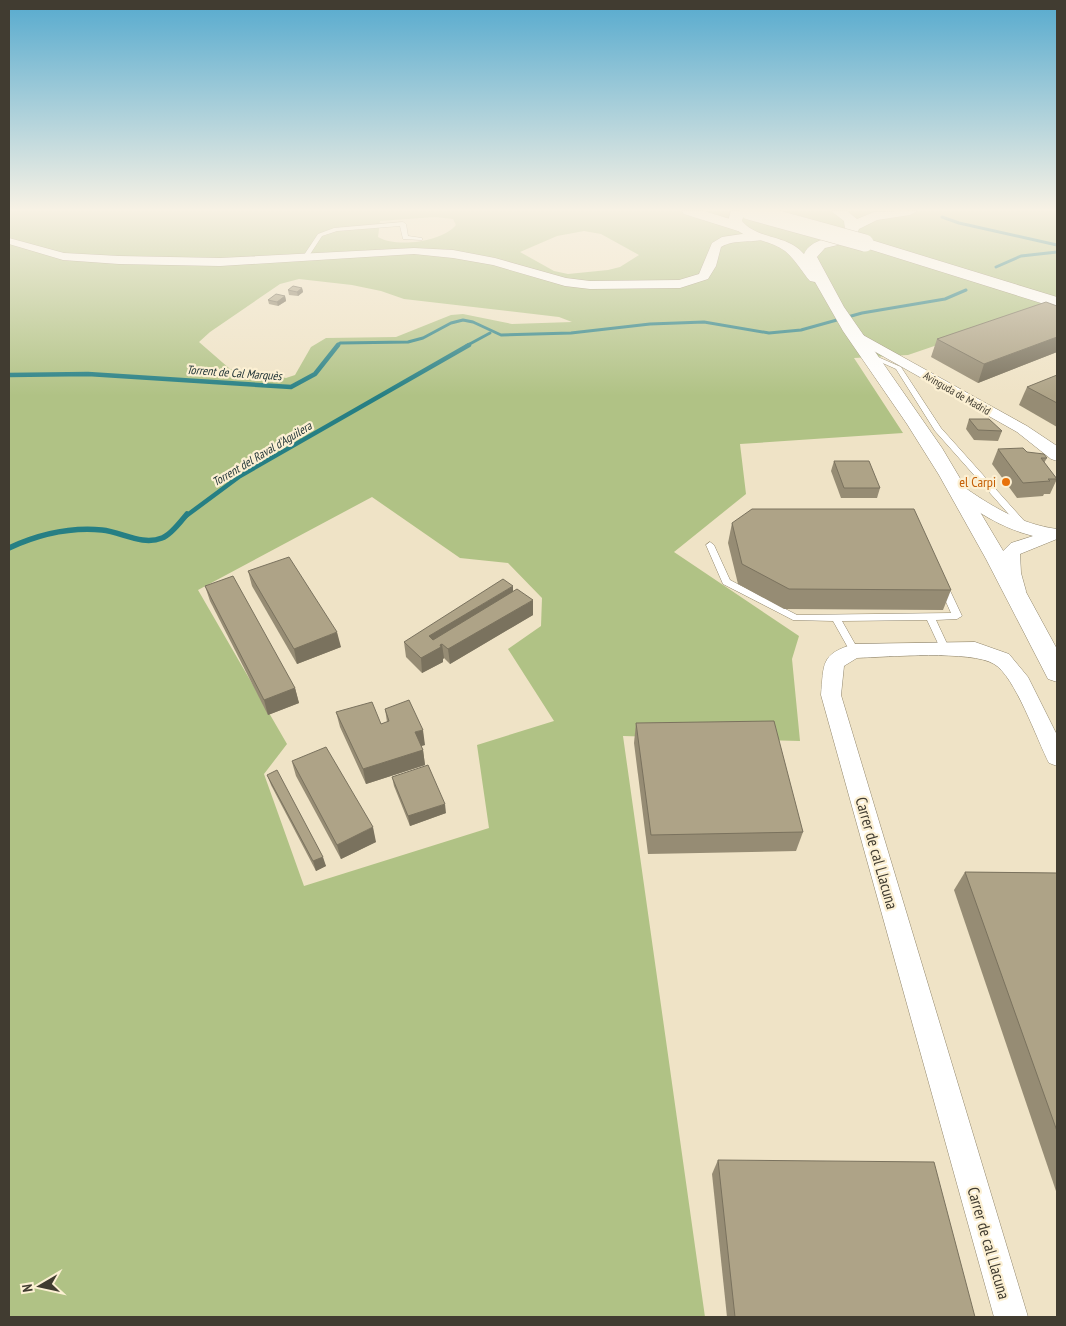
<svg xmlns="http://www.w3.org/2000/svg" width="1066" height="1326" font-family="'PT Sans Narrow',sans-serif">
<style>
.green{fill:#b0c285;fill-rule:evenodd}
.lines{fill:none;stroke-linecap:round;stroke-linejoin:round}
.stream-far2{stroke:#267f84;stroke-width:3}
.stream-far1{stroke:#267f84;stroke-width:4.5}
.stream{stroke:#267f84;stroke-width:5.5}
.service-casing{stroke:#92876d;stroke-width:1}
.minor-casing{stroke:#92876d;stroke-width:1}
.tertiary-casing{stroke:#92876d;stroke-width:1}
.trunk-casing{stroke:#92876d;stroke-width:1}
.service{fill:#fff;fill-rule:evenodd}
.minor{fill:#fff;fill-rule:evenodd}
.tertiary{fill:#fff;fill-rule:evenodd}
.trunk{fill:#fff;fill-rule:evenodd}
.trunk-bridge-casing{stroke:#92876d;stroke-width:18;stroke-linecap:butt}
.trunk-bridge{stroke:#fff;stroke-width:17}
.wall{fill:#968c74}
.shaded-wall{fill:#7a725e}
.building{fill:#aea387;stroke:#7a725e}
.food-dot{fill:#e8710a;stroke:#fcf0d3;stroke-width:2}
.labels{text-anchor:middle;stroke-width:4.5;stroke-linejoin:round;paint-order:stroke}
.far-street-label{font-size:11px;fill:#413c31;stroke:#fcf0d3}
.far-water-label{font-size:12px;font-style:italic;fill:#1d3134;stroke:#fcf0d3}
.food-label{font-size:14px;fill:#c56008;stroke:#fcf0d3;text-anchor:end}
.near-street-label{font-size:16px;fill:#413c31;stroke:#fcf0d3}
</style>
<rect width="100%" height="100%" fill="#efe3c6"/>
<!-- green -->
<path class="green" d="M 9,211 L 1057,211 L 1057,321 L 1034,312 L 908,355 L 854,358 L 903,433 L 740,444 L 746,494 L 674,552 L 799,636 L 792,659 L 800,741 L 623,736 L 705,1317 L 9,1317 ZM 435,217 L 453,219 L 456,225 C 442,242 396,248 378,237 L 380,221 ZM 584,231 L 601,234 L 639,255 L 620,267 L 608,270 L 568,274 L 554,271 L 520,252 L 557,236 ZM 299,279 L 352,285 L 381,291 L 404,299 L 559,317 L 572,322 L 512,324 L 463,314 L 451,315 L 396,337 L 326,338 L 311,347 L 295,375 L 286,378 L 230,369 L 199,342 L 210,332 L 280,284 ZM 372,497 L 460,558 L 508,563 L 542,598 L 541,626 L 508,649 L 554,721 L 477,745 L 489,828 L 304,886 L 264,774 L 287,744 L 198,590 Z"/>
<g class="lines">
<!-- stream-far2 -->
<g class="stream-far2">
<polyline points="942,217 959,223 1057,245"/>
<polyline points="996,267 1021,256 1057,252"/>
<polyline points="337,346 340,343 408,342 423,338 451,323 463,320 473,322 501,335 571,333 650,324 704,322 769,333 801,330 862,313 945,299 966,290"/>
<polyline points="466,346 490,333"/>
</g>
<!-- stream-far1 -->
<g class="stream-far1">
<polyline points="9,375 88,374 291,387 315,374 338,345"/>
<polyline points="186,516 240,476 469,345"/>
</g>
<!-- stream -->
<path class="stream" d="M 9,548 C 37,535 70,527 102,530 C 122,532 142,546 162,538 C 171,535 181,521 187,514"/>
<!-- service casing -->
<g class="service-casing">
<g id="service">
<polygon points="403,222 406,224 408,236 422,238 422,240 403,239 400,226 337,231 322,236 307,259 302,258 318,234 334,228"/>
<polygon points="867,354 871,354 901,367 941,428 1027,524 1028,526 1027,528 1021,528 935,431 896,369 867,356"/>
<polygon points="710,542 714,545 730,580 797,615 951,613 938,584 940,582 946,582 962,616 957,619 936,620 950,650 948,652 942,652 927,620 842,621 859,651 854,655 851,653 833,621 793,620 723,584 706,545"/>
</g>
</g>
<!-- minor casing -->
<g class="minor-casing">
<g id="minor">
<path d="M 742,234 L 759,235 L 765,238 C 758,244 735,238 721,247 L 716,266 L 708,279 L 680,288 L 590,289 L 565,286 L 493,265 L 453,258 L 414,254 L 220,266 L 119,264 L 63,260 L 9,244 L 9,238 L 64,253 L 119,256 L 220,258 L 414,248 L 453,250 L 495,258 L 566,278 L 590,281 L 679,280 L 699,274 L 712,243 L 722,237 Z"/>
<polygon points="854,330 1027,426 1057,446 1057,461 1051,459 1017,432 849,337 847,334 849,331"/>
<path d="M 955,483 L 961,485 C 991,506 1020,524 1057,529 L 1057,539 L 1020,554 L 1021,573 L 1026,591 L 1024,595 L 1017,597 L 1010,595 C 1002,583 1003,567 1002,552 L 1011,543 L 1033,536 C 1001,528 975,511 949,491 L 947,488 L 949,485 Z"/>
<path d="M 975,642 L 1009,654 L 1028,677 L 1057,735 L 1057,766 L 1049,763 C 1037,740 1015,676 994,664 C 971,650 888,657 857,658 L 844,666 L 841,695 L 1028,1317 L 994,1317 L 821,695 C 824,664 820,654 854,644 Z"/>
</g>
</g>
<!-- tertiary casing -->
<g class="tertiary-casing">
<path id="tertiary" d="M 731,211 L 745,211 L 742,221 C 758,240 787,234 804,254 C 811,238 832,240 845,229 L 844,221 L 831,211 L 847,211 L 857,219 L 874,212 L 917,211 L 910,215 L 877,220 L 859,229 L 857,234 L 846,243 L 825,248 L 817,257 L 844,307 L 942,448 L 1008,559 L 1057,649 L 1057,682 L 1048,679 L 986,559 L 939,475 L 907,424 L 843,331 L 815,282 L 810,281 C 802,272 795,259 785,251 C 766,237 743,242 728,221 Z"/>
</g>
<!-- trunk casing -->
<g class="trunk-casing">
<g id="trunk">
<polygon points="682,211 704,211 743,223 746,226 738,231 684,214"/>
<polygon points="865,238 1057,297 1057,308 859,246 857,243 859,240"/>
</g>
</g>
<!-- service -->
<use href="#service" class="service"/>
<!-- minor -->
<use href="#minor" class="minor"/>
<!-- tertiary -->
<use href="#tertiary" class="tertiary"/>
<!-- trunk -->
<use href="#trunk" class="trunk"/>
<!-- trunk-bridge casing -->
<g class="trunk-bridge-casing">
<polyline id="trunk-bridge" points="749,211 865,243"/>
</g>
<!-- trunk-bridge -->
<use href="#trunk-bridge" class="trunk-bridge"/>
</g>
<!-- wall -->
<g class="wall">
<polygon points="302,288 303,292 298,296 289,295 288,290"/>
<polygon points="285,296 286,301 278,306 269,304 268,300"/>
<polygon points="1057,306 1057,352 978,383 931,357 937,339"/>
<polygon points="1057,375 1057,427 1019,405 1027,387"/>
<polygon points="969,419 1002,431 998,441 974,440 966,429"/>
<polygon points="998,449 1027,452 1047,458 1044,463 1057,479 1050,494 1044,494 1043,496 1017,498 992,464"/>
<polygon points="834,461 880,488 877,498 841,498 831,471"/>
<polygon points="732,523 951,590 943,610 784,609 738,584 728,543"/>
<polygon points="248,571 341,647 297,664 252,586"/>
<polygon points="205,586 295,688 299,703 268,715 210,601"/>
<polygon points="513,591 533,615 450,664 444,658 443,659 443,662 422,673 406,657 404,642"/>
<polygon points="385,709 425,745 421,746 423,750 425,765 366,784 340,727 336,712 381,724 387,722"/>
<polygon points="636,723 803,832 796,851 648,854 634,743"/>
<polygon points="292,762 376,842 341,859 296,776"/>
<polygon points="267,775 326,866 316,871 271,785"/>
<polygon points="392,777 446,813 410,826 394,786"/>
<polygon points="965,872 1057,873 1057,1194 954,890"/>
<polygon points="718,1160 975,1317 727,1317 712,1174"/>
</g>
<!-- shaded-wall -->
<g class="shaded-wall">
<polygon points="302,288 303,292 298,296 297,292"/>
<polygon points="285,296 286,301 278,306 277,302"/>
<polygon points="1057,337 1057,352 978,383 984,364"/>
<polygon points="513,586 513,601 442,644 444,658 443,659 443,662 422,673 421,658 429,636"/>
<polygon points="533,600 533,615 450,664 448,649"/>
<polygon points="337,632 341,647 297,664 294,649"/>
<polygon points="295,688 299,703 268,715 264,700"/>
<polygon points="423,730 425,745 417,747 415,732"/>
<polygon points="423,750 425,765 366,784 363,769"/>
<polygon points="445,804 446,813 410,826 408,816"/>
<polygon points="373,827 376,842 341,859 337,845"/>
<polygon points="323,857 326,866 316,871 313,861"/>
</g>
<!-- building -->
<g class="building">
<polygon points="293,286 302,288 297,292 288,290"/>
<polygon points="276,294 285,296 277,302 268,300"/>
<polygon points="1046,302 1057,306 1057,337 984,364 937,339"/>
<polygon points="1057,375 1057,403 1027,387"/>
<polygon points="969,419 989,419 1002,431 978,430"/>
<polygon points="1023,448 1027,452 1044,454 1047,458 1041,458 1057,479 1048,479 1050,481 1023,483 998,449"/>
<polygon points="834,461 869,461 880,488 844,488"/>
<polygon points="752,509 914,509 951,590 789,589 742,564 732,523"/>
<polygon points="289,557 337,632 294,649 248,571"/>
<polygon points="233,576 295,688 264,700 205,586"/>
<polygon points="503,579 513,586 429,636 433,640 517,589 533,600 448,649 442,644 440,645 441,647 421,658 404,642"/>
<polygon points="409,700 423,730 415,732 423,750 363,769 336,712 372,702 381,724 389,721 385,709"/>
<polygon points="774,721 803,832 651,835 636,723"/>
<polygon points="326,747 373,827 337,845 292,761"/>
<polygon points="428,765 445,804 408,816 392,777"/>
<polygon points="277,770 323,857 313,861 267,775"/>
<polygon points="965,872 1057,873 1057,1131"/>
<polygon points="718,1160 934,1162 975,1317 735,1317"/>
</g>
<!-- sky -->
<linearGradient id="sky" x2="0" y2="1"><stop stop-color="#56aace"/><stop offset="0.53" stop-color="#f8f2e5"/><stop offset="1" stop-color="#f8f2e5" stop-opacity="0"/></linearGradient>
<rect width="1066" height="396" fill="url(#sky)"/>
<!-- markers -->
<circle class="food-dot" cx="1006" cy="482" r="5"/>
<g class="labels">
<!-- far-street labels -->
<g class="far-street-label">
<text transform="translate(957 393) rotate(30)" y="4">Avinguda de Madrid</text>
</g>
<!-- far-water labels -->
<g class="far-water-label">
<text transform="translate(234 373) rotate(4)" y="4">Torrent de Cal Marquès</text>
<text transform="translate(262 454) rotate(-31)" y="4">Torrent del Raval d'Aguilera</text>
</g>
<!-- food labels -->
<g class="food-label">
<text x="996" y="487">el Carpi</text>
</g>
<!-- near-street labels -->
<g class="near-street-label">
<text transform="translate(877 853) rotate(74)" y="6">Carrer de cal Llacuna</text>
<text transform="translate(989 1243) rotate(74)" y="6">Carrer de cal Llacuna</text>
</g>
</g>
<!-- border -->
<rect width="1066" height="1326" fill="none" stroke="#413c31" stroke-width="20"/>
<!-- north arrow -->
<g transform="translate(40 1286) rotate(261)" stroke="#fcf0d3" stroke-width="4" paint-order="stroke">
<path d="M0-4L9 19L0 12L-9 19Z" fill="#413c31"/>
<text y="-8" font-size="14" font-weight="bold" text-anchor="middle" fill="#413c31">N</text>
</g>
</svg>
